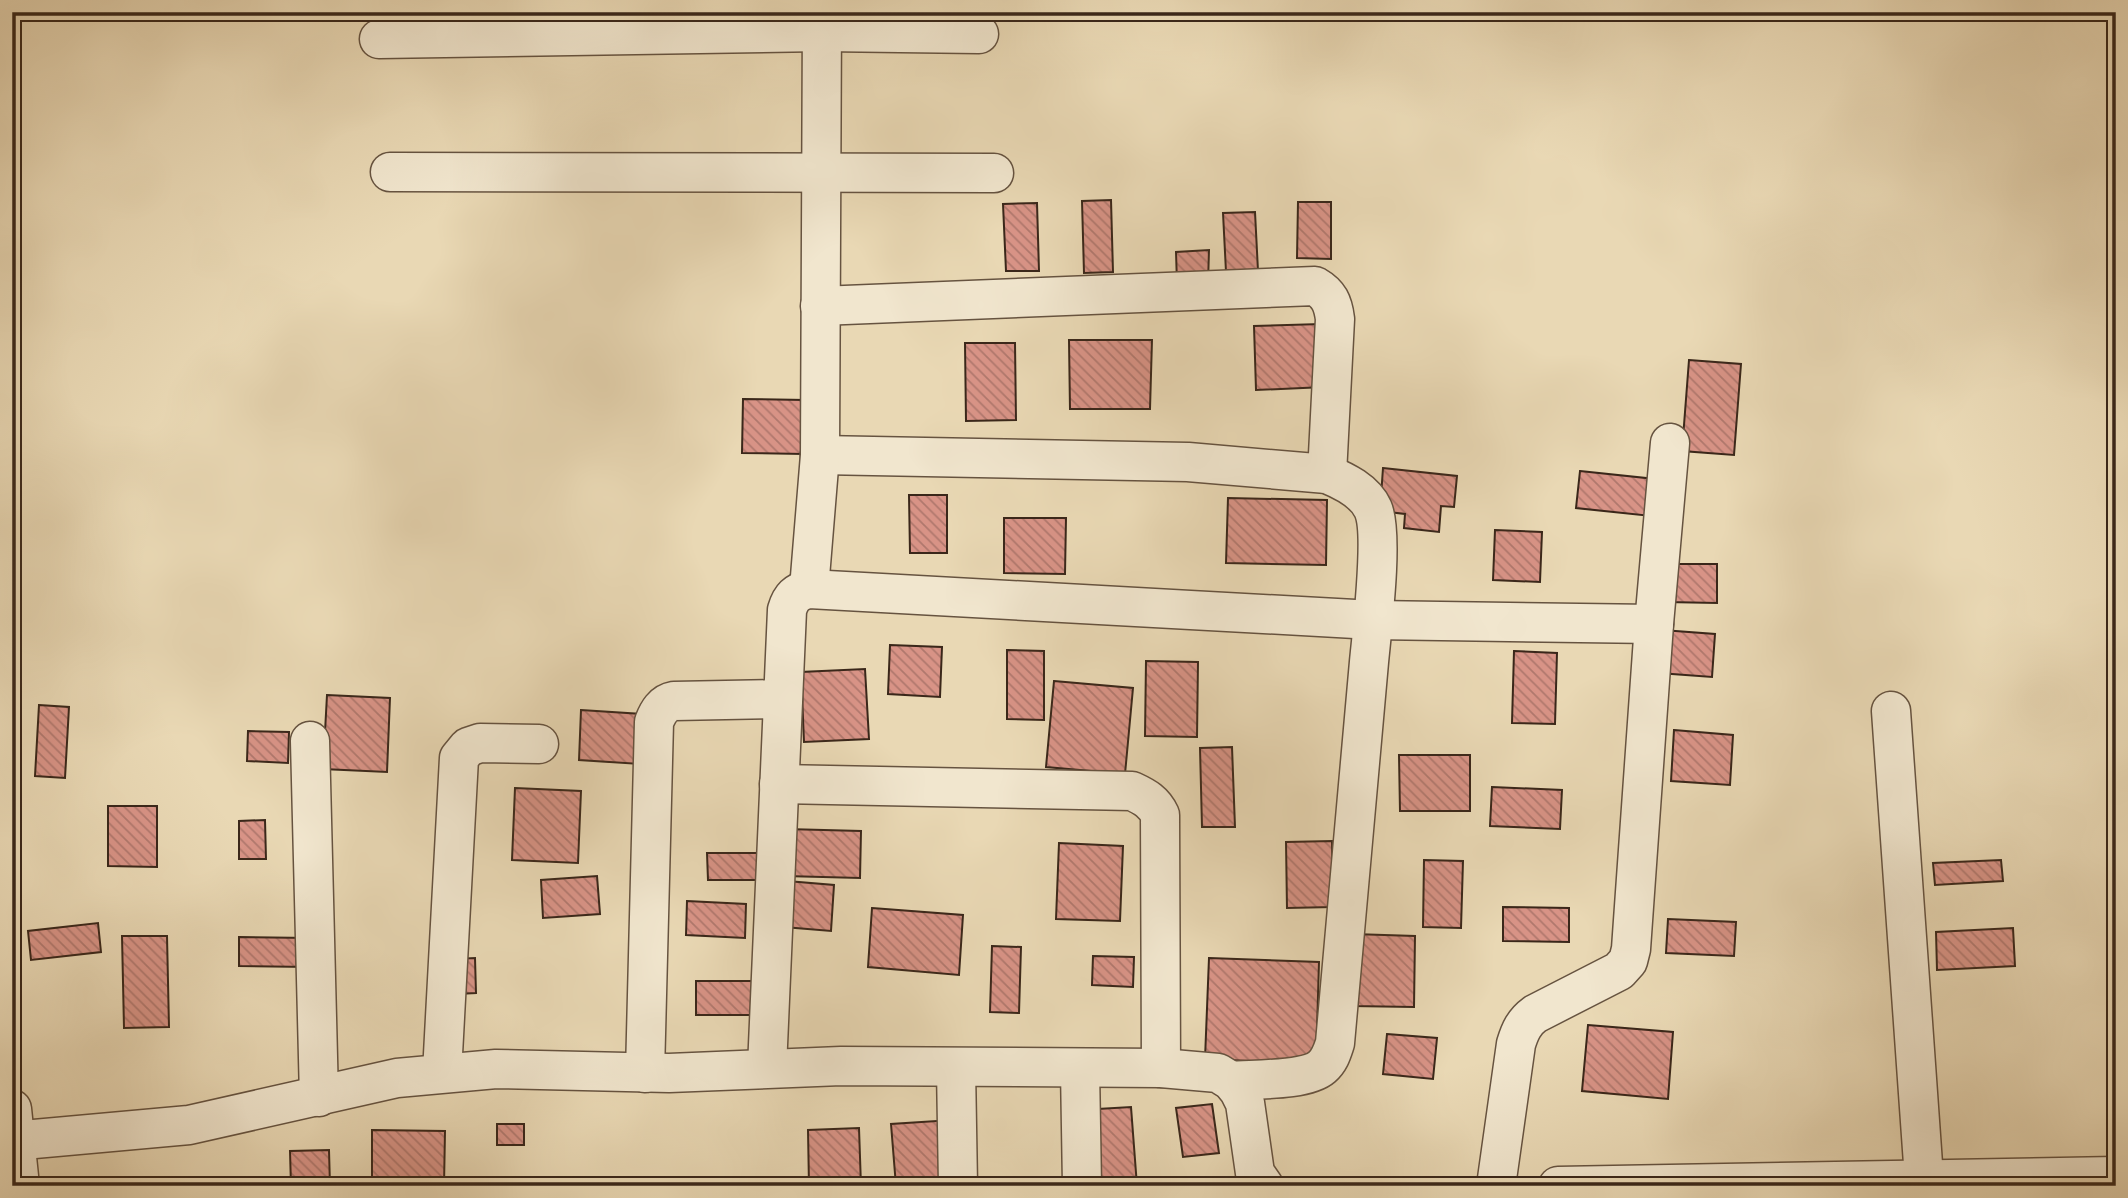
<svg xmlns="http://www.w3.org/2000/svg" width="2128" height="1198" font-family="'Libre Bodoni',serif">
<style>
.building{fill:url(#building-back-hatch);stroke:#3a271a;stroke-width:2}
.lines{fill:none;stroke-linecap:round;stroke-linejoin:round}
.minor-casing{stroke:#665340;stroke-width:41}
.minor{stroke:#f1e6ce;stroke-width:38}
</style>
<defs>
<pattern id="building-back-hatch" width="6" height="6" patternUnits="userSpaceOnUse" patternTransform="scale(1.75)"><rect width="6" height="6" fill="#d89386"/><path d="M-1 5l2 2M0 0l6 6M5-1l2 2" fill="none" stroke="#b0786d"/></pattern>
</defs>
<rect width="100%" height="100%" fill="#e9d8b4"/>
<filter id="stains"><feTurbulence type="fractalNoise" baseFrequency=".00286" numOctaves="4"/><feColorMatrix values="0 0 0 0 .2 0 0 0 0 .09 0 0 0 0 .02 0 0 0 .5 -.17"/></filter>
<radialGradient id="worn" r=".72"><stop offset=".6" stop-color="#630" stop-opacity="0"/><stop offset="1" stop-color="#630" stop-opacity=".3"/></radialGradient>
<!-- building -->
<g class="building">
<polygon points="1111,200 1113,272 1084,273 1082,201"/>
<polygon points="1298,202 1331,202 1331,259 1297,258"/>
<polygon points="1037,203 1039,271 1006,271 1003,204"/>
<polygon points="1255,212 1258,271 1226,272 1223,213"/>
<polygon points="1209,250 1208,284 1177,283 1176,252"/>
<polygon points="1321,324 1324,387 1256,390 1254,326"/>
<polygon points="1069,340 1152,340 1150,409 1070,409"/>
<polygon points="965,343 1015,343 1016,420 966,421"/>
<polygon points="1689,360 1741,364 1734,455 1682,451"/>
<polygon points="743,399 805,400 804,454 742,453"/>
<polygon points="1383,468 1457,476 1454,507 1441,506 1439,532 1404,528 1405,514 1380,511"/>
<polygon points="1580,471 1655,479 1651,516 1576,508"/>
<polygon points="909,495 947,495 947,553 910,553"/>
<polygon points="1228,498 1327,500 1326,565 1226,563"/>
<polygon points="1004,518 1066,518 1065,574 1004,573"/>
<polygon points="1495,530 1542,532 1540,582 1493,580"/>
<polygon points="1667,564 1717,564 1717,603 1666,602"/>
<polygon points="1662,630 1715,634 1712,677 1659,673"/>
<polygon points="890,645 942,647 940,697 888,694"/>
<polygon points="1007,650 1044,651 1044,720 1007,719"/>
<polygon points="1514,651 1557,653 1555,724 1512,723"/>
<polygon points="1146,661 1198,662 1197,737 1145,736"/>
<polygon points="865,669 869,739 804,742 801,672"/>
<polygon points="1054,681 1133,688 1125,774 1046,767"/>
<polygon points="327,695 390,698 387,772 323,769"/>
<polygon points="39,705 69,707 65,778 35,776"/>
<polygon points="581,710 642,714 640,764 579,760"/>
<polygon points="1674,730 1733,735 1730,785 1671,781"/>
<polygon points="248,731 289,732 288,763 247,761"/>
<polygon points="1232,747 1235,827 1202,827 1200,748"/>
<polygon points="1399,755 1470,755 1470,811 1400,811"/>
<polygon points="1492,787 1562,790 1560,829 1490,826"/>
<polygon points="515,788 581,791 578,863 512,860"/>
<polygon points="108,806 157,806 157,867 108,866"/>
<polygon points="265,820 266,859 239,859 239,821"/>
<polygon points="786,829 861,831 860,878 785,876"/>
<polygon points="1332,841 1333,907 1287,908 1286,842"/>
<polygon points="1059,843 1123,846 1120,921 1056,919"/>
<polygon points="707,853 764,853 764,880 708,880"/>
<polygon points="1424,860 1463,861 1461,928 1423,927"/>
<polygon points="2001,860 2003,881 1935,885 1933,863"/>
<polygon points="597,876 600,914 543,918 541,880"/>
<polygon points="787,881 834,885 831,931 784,927"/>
<polygon points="687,901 746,904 745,938 686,935"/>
<polygon points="1503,907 1569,908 1569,942 1503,941"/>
<polygon points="872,908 963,915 959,975 868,967"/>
<polygon points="1668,919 1736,922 1734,956 1666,953"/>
<polygon points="98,923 101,952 31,960 28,931"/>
<polygon points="2013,928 2015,966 1937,970 1936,932"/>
<polygon points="1353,934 1415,936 1414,1007 1352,1006"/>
<polygon points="122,936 167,936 169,1027 124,1028"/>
<polygon points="239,937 309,938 309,967 239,966"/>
<polygon points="992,946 1021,947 1019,1013 990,1012"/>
<polygon points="1093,956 1134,957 1133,987 1092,985"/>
<polygon points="475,958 476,993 457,994 455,959"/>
<polygon points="1209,958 1319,962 1316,1064 1205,1059"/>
<rect x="696" y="981" width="62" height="34"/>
<polygon points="1588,1025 1673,1032 1668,1099 1582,1091"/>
<polygon points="1387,1034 1437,1038 1433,1079 1383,1074"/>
<polygon points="1212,1104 1219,1153 1183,1157 1176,1108"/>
<polygon points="1131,1107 1137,1186 1086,1186 1081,1110"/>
<polygon points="952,1120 956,1186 896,1186 891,1124"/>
<rect x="497" y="1124" width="27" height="21"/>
<polygon points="859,1128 861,1186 809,1186 808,1130"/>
<polygon points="372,1130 445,1131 444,1186 372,1186"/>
<polygon points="329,1150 330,1186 291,1186 290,1151"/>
</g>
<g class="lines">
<!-- minor casing -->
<g class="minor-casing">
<g id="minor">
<polyline points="379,39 822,32 979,34"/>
<polyline points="390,172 994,173"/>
<path d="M 820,306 L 1315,286 C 1329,294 1333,303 1335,319 L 1327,474"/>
<path d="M 820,455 L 1188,462 L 1327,474 C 1344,481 1365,491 1373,509 C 1384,534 1372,630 1369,662 C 1358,789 1346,916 1335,1043 C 1332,1052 1330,1060 1322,1067 C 1306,1081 1253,1079 1231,1081"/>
<polyline points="809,589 820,455 822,12"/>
<polyline points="1891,711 1924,1178"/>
<polyline points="310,741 319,1097"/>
<path d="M 779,784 L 1132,791 C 1145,797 1154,802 1160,815 L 1161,1068"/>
<path d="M 767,1068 L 787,610 C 791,597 796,592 809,589 L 1373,620 L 1654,624"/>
<polyline points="956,1068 958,1186"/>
<polyline points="1080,1069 1082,1186"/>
<polyline points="442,1073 459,758 468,747 480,743 539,744"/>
<path d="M 645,1073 L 654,722 C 658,712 663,703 674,701 L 783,699"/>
<polyline points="12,1109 20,1186"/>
<polyline points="12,1141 189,1125 397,1078 496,1069 669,1073 841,1066 1161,1068 1218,1073 1231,1081 1239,1091 1245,1103 1255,1173 1264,1186"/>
<path d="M 1496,1186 L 1516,1044 C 1520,1031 1524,1022 1535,1014 L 1619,971 L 1628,961 L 1631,949 L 1654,624 L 1670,443"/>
<polyline points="1558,1186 2116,1176"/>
</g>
</g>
<!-- minor -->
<use href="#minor" class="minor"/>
</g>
<!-- margin -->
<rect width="2128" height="1198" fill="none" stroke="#e9d8b4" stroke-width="42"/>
<rect x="14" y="14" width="2100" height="1170" fill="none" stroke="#3a271a" stroke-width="3.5"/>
<rect x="21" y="21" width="2086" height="1156" fill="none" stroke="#3a271a" stroke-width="2"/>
<rect width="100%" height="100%" filter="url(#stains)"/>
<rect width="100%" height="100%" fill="url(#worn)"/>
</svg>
